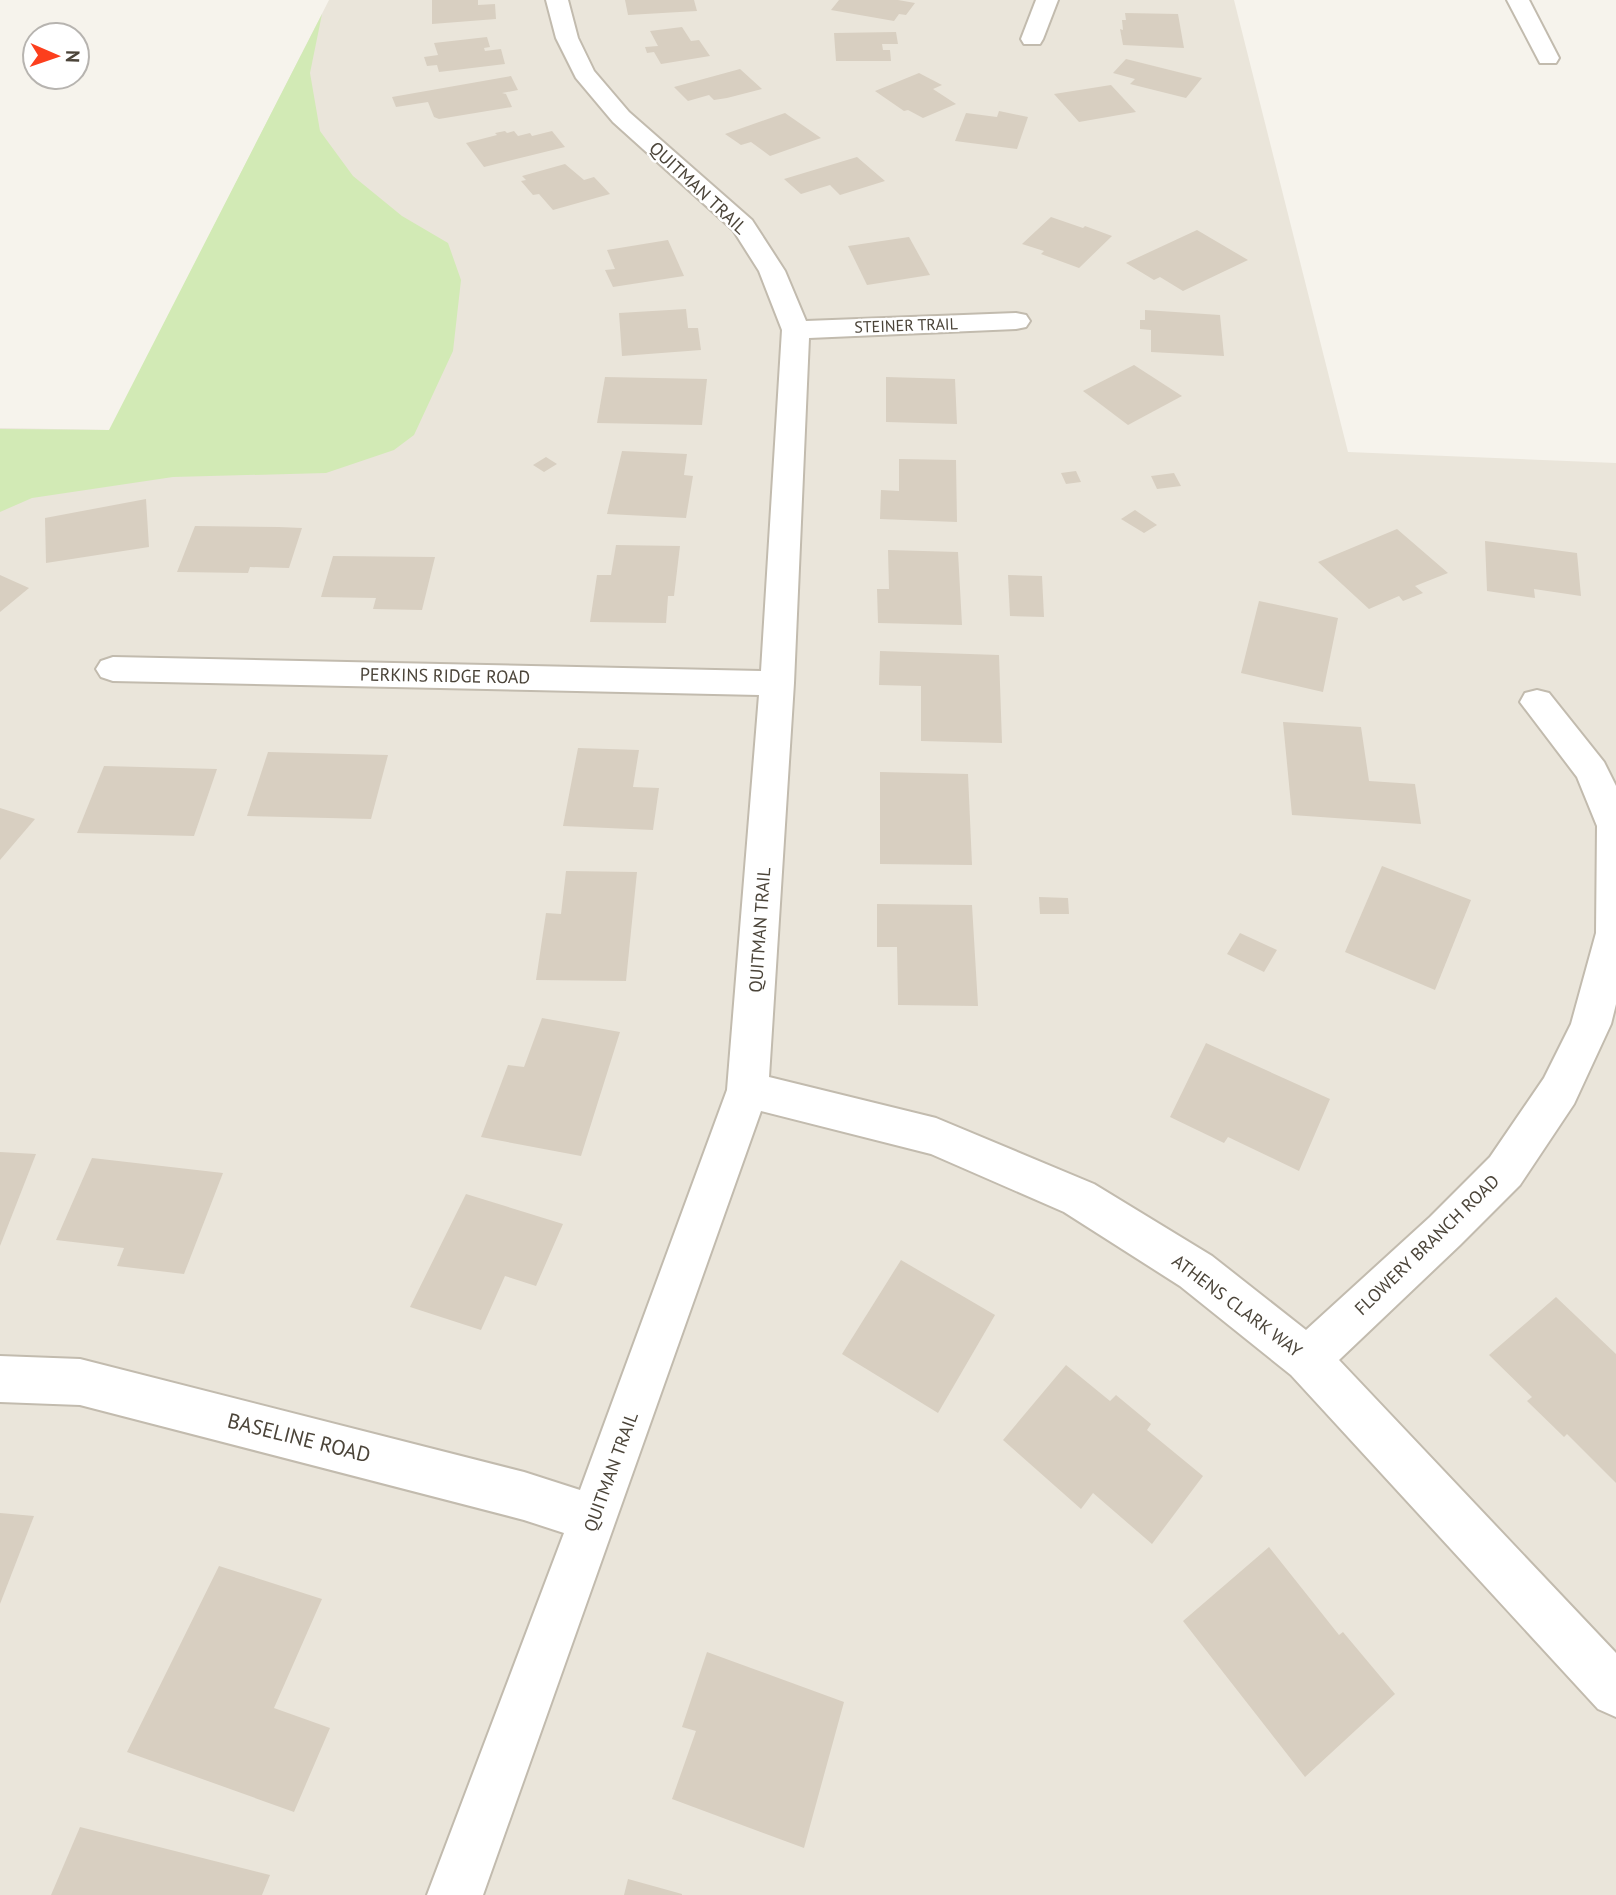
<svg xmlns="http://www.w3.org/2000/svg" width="1616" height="1895" font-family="'PT Sans',sans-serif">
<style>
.residential{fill:#eae5da}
.green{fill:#d2eab5}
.building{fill:#d8cfc1}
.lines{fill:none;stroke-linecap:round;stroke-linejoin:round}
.minor-casing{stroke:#c2bbae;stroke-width:4}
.minor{fill:#fff;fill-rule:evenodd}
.labels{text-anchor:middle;stroke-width:5;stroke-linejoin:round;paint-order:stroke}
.far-street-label{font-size:16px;fill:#4b4439;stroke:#fff}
.street-label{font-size:18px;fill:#4b4439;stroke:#fff}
.near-street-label{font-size:21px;fill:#4b4439;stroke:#fff}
</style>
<rect width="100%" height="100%" fill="#f6f3ec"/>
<!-- residential -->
<polygon class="residential" points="329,0 1234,0 1348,452 1616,463 1616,1895 0,1895 0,428 110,430"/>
<!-- green -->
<polygon class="green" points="322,14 310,73 320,131 353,176 402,216 448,243 461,280 453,351 414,435 394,450 326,473 173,477 32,498 0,512 0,429 109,430"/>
<!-- building -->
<g class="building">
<polygon points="432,0 478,0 478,5 495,4 496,19 432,24"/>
<polygon points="625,0 694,0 697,11 628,15"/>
<polygon points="839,0 898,0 915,3 906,15 899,14 894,21 831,10"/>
<polygon points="1125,13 1178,14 1184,48 1123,45 1120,29 1123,30 1122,20 1126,20"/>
<polygon points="682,27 691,41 699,40 710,56 661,64 654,52 647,53 645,47 658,46 650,31"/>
<polygon points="896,32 898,44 882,44 883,50 890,50 891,61 836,61 834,33"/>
<polygon points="487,37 490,47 484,48 485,51 501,49 505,64 439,72 437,65 427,66 424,57 438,55 434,43"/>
<polygon points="1126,59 1202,78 1186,98 1130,84 1135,79 1113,73"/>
<polygon points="740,69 762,89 727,98 714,100 709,95 688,101 674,87"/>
<polygon points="919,73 942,85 933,89 956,104 923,118 908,110 904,111 875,91"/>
<polygon points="511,76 518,90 502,93 506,94 512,107 439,119 434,117 428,102 396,107 392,97"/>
<polygon points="1111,85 1136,112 1079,122 1054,94"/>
<polygon points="999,111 1028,117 1017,149 955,141 966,113 997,117"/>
<polygon points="785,113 821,138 770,156 751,142 741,145 725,134"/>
<polygon points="505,131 507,133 514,131 518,136 530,133 532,136 552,131 565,147 484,167 466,143 497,135 495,133"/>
<polygon points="857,157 885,181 840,195 830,185 801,194 784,179"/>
<polygon points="565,164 584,180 594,177 610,194 553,210 539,194 533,195 521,181 526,180 522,176"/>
<polygon points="1051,217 1083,228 1085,226 1112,236 1079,268 1041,254 1044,251 1022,244"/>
<polygon points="1197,230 1248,260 1183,291 1160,277 1154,280 1126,263"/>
<polygon points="909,237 930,275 867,285 848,246"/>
<polygon points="668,240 684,276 613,287 605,270 615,269 607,250"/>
<polygon points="686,309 688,328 698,328 701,350 622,356 619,313"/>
<polygon points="1145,310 1220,315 1224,356 1151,352 1151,330 1140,329 1140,320 1145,320"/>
<polygon points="1134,365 1182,396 1128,425 1083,391"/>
<polygon points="605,377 707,379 702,425 597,423"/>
<polygon points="886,377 955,379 957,424 886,422"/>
<polygon points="622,451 687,454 684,475 693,476 686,518 607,514"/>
<polygon points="546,457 557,464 544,472 533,465"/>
<polygon points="899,459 956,460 957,522 880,519 881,490 899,491"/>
<polygon points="1076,471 1081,482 1066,484 1061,473"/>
<polygon points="1174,473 1181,486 1157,489 1151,476"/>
<polygon points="146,499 149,547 46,563 45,518"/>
<polygon points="1135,510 1157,525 1144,533 1121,519"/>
<polygon points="195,526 279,527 302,528 289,568 250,567 248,573 177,572"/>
<polygon points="1397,529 1448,573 1415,586 1423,593 1403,601 1399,596 1369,609 1318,562"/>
<polygon points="1485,541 1577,553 1581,596 1534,589 1535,598 1487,591"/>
<polygon points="616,545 680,546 674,596 668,596 666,623 590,622 597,575 611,575"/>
<polygon points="888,550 958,552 962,625 878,623 877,589 889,589"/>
<polygon points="333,556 435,557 422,610 373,609 376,598 321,597"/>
<polygon points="0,575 29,588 0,612"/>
<polygon points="1008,575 1042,576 1044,617 1010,616"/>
<polygon points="1259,601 1338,618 1323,692 1241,673"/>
<polygon points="880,651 999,655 1002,743 921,741 921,686 879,685"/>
<polygon points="1283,722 1361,727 1369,781 1415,784 1421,824 1292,815"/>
<polygon points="578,748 639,750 633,787 659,788 653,830 563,826"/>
<polygon points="268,752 388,755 371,819 247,816"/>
<polygon points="104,766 217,769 194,836 77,833"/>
<polygon points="880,772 968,774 972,865 880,864"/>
<polygon points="0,808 35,819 0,860"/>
<polygon points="1382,866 1471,900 1435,990 1345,952"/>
<polygon points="566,871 637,872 626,981 536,980 546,913 561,914"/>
<polygon points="1039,897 1068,898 1069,914 1040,914"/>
<polygon points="877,904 972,905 978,1006 898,1005 897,947 877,947"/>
<polygon points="1240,933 1277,950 1264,972 1227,954"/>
<polygon points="542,1018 620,1032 581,1156 481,1137 508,1065 524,1067"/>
<polygon points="1206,1043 1330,1099 1299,1171 1228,1137 1224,1143 1170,1117"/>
<polygon points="0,1152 36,1154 0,1246"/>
<polygon points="92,1158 223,1173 184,1274 117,1266 124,1248 56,1240"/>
<polygon points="466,1194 563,1224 536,1286 505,1276 481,1330 410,1307"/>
<polygon points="901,1260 995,1315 938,1413 842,1354"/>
<polygon points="1556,1297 1616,1354 1616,1483 1567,1434 1564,1437 1527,1401 1532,1397 1489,1355"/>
<polygon points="1066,1365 1110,1401 1116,1395 1151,1424 1147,1430 1203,1476 1152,1544 1093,1493 1081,1509 1003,1440"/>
<polygon points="0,1513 34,1516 0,1604"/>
<polygon points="1269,1547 1339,1635 1343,1632 1395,1694 1305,1777 1183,1621"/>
<polygon points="219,1566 322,1599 274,1708 330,1728 294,1812 127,1752"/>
<polygon points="707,1652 844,1702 804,1848 672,1799 696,1731 682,1727"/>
<polygon points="80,1827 270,1875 262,1895 51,1895"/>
<polygon points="628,1879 682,1894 682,1895 624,1895"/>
</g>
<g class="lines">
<!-- minor casing -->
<g class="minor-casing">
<g id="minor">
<polygon points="546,0 568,0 578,38 594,71 629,112 752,220 785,271 806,321 1016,313 1026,315 1030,321 1026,327 1016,329 809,338 794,683 769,1077 936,1118 1094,1184 1212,1256 1306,1330 1430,1217 1490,1157 1544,1078 1571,1024 1596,933 1597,826 1577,777 1520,702 1525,693 1537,690 1549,693 1604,762 1616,786 1616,1004 1611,1024 1574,1104 1520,1185 1460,1245 1339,1360 1616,1653 1616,1717 1598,1709 1291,1375 1180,1286 1064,1212 931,1154 761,1111 483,1895 427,1895 564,1533 524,1520 80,1405 0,1402 0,1356 80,1359 524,1472 580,1490 727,1090 759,695 113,681 101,677 96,669 101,661 113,657 761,671 782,330 759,271 733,230 613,122 576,78 556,38"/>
<polygon points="1036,0 1058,0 1043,39 1040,44 1024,44 1021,39"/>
<polygon points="1507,0 1529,0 1559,58 1556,63 1540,63"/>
</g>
</g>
<!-- minor -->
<use href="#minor" class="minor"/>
</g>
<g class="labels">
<!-- far-street labels -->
<g class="far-street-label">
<text transform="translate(906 325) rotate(-2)" y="6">STEINER TRAIL</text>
</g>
<!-- street labels -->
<g class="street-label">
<text transform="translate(698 188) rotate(43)" y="6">QUITMAN TRAIL</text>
<text transform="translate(445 676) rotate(1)" y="6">PERKINS RIDGE ROAD</text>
<text transform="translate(760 930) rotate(-86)" y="6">QUITMAN TRAIL</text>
<text transform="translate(1427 1245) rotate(-44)" y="6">FLOWERY BRANCH ROAD</text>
<text transform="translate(1237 1306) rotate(37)" y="6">ATHENS CLARK WAY</text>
<text transform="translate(611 1472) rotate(-70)" y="6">QUITMAN TRAIL</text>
</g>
<!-- near-street labels -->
<g class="near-street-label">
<text transform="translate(299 1438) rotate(14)" y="7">BASELINE ROAD</text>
</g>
</g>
<!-- north arrow -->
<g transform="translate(56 56) rotate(92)"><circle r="33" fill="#ffffff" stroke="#b7b4b0" stroke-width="2"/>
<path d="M0-5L12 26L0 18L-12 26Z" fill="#fc3f1d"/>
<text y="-10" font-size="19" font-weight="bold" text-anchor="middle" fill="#4b4439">N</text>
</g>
</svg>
